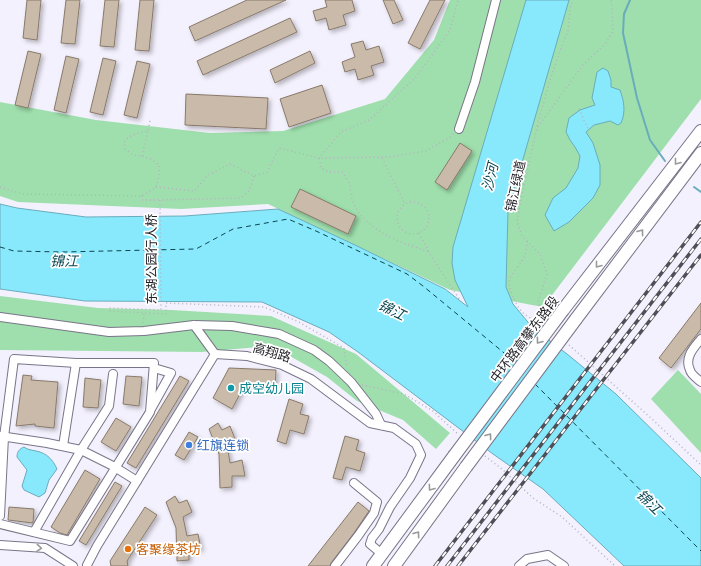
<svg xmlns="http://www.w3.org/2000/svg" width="701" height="566" font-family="Ubuntu,'Noto Sans SC',sans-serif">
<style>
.green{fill:#9fdfad}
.water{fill:#89e9fc;stroke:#69acbc}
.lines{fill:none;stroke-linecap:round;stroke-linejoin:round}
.stream{stroke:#69acbc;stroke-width:2}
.ferry{stroke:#0b4651;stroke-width:1;stroke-dasharray:5 4;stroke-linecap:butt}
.building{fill:#c9baa9;stroke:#887a6a;filter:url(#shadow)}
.minor-casing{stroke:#797588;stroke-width:10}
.primary-casing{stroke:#797588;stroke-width:14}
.path{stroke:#b4b2bd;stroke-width:1.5;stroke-dasharray:1 3;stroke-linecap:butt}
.minor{stroke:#fff;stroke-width:8}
.primary{stroke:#fff;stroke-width:12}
.rail-casing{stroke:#504e57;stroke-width:3.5}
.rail{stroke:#fff;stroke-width:2;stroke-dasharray:6;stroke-linecap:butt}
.primary-bridge-casing{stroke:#797588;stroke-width:14;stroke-linecap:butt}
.primary-bridge{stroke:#fff;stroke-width:12}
.oneway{stroke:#9a9a9d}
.culture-dot{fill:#0f9aa8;stroke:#fff;stroke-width:1.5}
.shop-dot{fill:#3f7fe0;stroke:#fff;stroke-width:1.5}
.food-dot{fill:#e8710a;stroke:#fff;stroke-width:1.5}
.labels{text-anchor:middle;stroke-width:3.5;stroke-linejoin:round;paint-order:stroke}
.street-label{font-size:13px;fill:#1f1e25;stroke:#fff}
.culture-label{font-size:13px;fill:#0d838f;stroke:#fff;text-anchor:start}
.shop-label{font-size:13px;fill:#366cbe;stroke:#fff;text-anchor:start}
.food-label{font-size:13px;fill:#c56008;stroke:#fff;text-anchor:start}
.water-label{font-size:14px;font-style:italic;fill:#0b4651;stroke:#fff}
</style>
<defs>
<filter id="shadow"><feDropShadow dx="2.5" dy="2.5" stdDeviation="2" flood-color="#0004"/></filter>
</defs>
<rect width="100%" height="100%" fill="#f4f1fe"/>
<!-- green -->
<g class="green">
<polygon points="450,0 701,0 701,99 543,307 450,290 268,204 181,209 18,202 0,196 0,102 96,120 210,133 283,131 385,99 434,40"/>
<polygon points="0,296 98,308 172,310 271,316 356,354 450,433 436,449 403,420 357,401 327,377 272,346 202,352 0,350"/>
<polygon points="678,370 701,394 701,453 651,399"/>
</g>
<!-- water -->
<g class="water">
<polygon points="526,0 569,0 508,211 506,287 513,304 532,327 567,354 616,394 701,478 701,566 624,566 543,489 493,454 358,352 329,332 262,302 85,301 0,289 0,204 17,208 86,217 185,216 278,209 355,245 445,289 468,307 455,280 452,263 453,247"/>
<path d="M 603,68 L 608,71 L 611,80 L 611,87 L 620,90 C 624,101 626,112 621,123 L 618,125 L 610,121 L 594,125 L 586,132 L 593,143 L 600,165 L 600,185 L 593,198 L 569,222 L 554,231 L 545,215 L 553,198 L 566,188 L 578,168 L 580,156 L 575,147 L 570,140 L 566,132 L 569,118 L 580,110 L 595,105 L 592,98 L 597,72 Z"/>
<path d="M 24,447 C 28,450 32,450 36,451 C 47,453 53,460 57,469 L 49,480 L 45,493 L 39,497 L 24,490 L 22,486 L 27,470 L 17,457 C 17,452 19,449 24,447 Z"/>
</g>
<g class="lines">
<!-- stream -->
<g class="stream">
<polyline points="630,0 624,14 623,33 637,98 650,140 665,161"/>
<polyline points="694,187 701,192"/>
</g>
<!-- ferry -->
<g class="ferry">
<polyline points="0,247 14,251 62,252 196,249 233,229 288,219 316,231 407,274 423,286 503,352 516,365"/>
<polyline points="535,384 701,551"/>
</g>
</g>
<!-- building -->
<g class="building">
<polygon points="27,0 41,0 37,40 23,38"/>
<polygon points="66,0 80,0 75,44 61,43"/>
<polygon points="105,0 119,0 114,47 100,46"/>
<polygon points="140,0 154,0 149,51 135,50"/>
<polygon points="247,0 286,0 195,41 189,27"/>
<polygon points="325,0 352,0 355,11 343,15 346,25 329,30 326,18 316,21 313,11 327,7"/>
<polygon points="383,0 394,0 403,20 393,24"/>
<polygon points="430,0 445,0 420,49 408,43"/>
<polygon points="290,18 297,32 203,75 197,61"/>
<polygon points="363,41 366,50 379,46 384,62 371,66 374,75 358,80 355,69 345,72 342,62 355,57 351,44"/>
<polygon points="28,51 41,54 28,108 15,105"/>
<polygon points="310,51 315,63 275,83 270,70"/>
<polygon points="66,56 79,59 66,113 54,110"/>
<polygon points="103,58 116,61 103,115 90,112"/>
<polygon points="137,61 150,64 137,118 124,115"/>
<polygon points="322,85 331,113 289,127 280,99"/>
<polygon points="186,94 268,98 266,129 185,125"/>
<polygon points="460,143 472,151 447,190 435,182"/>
<polygon points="300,189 356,216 348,234 291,207"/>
<polygon points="701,303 701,329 671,368 659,358"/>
<polygon points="229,368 276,370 275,389 243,388 232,409 213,398"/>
<polygon points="23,375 32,376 31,380 58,382 54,428 35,426 35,424 16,426"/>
<polygon points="126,376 142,377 139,406 123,404"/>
<polygon points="180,376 189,381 136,468 127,463"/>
<polygon points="85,378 101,380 98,408 83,407"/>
<polygon points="289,399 303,404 300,414 309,416 304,434 290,430 286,444 277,441"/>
<polygon points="116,418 131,427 116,451 101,442"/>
<polygon points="218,423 222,430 230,426 235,439 227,444 230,463 242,460 245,476 232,476 232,487 220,488 219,454 209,429"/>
<polygon points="189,432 198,437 184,460 175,455"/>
<polygon points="345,436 359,440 356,450 365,453 360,471 346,467 342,480 333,478"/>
<polygon points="85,470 100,479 67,535 60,533 51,527"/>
<polygon points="115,482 122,486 86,545 79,541"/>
<polygon points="175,496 179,503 187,500 192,512 183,517 187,536 198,534 201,549 189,549 189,560 177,561 176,528 166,502"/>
<polygon points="358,502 369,511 354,533 331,563 330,566 308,566"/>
<polygon points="9,507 34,509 33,523 8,520"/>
<polygon points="145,507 157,515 127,561 128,566 111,566 110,561"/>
</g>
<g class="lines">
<!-- minor casing -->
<g class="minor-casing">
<g id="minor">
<polyline points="459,129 475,82 496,0"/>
<polyline points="0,317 109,332 144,331 194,325 232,326 279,334 314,350 329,361 351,382 376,414 381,425"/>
<polyline points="194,325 215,354"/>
<path d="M 701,339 C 694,347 684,358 690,370 C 691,375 698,379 701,382"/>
<polyline points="151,409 171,373 154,368"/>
<polyline points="0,436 47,443 81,450 113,466 137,481"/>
<polyline points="63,446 76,363"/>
<polyline points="0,516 4,437 14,359 76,363 154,363 150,412 70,541 0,524"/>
<polyline points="34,532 81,450 109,406 113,374"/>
<polyline points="0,545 45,548 73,566"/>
<polyline points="87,566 87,565 97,546 215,354 247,356 282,365 311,379 370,423 394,428 416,444 421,455 410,478 390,507 379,529 372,538 370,544 382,554"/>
<polyline points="335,566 358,536 374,513 377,502 354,483"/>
<polyline points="519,566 527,559 548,555 564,566"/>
</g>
</g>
<!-- primary casing -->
<g class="primary-casing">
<g id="primary">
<polyline points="563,310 701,131"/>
<polyline points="576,319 701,153"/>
<polyline points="373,566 454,456"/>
<polyline points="394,566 466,467"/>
</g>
</g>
<!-- path -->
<g class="path">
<polyline points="579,109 589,131"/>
<polyline points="537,126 550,80 561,48 568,31 570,8 573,0"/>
<polyline points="142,156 148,131"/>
<polyline points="382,158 405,204"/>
<polyline points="254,176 249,191 241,198 160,200 161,310 110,308 109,311 166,314 166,303 264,307 299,322 344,348 347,367"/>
<path d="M 0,187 L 23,194 L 142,196 L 156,187 L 159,176 L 159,165 L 151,159 L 142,156 L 133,155 L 125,149 L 124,142 C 130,134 139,133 148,131 L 150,120"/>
<polyline points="156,187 194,191 208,175 230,164 254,176 267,172 279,148 319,158 341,132 369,120 416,77 450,30 458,0"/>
<polyline points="142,196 142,200 160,200"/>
<circle cx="413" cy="218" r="16"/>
<polyline points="419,233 431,256 462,303"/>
<path d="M 527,241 C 526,255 525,258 516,269 C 514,272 510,276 510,279 C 508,285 510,289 512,294 C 519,312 524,316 542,323"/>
<path d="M 428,251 C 402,244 366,230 354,204 C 351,198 351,191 350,186 C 349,181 345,176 342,172 L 328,172 L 321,168 L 319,158 L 389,157 L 426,151 L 449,138 L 454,133"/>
<polyline points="543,321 538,302 547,274 540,254 522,236 517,222 521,199 537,128 583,65 606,43 613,31 612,4 611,0"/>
<polyline points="143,323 144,313"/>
<polyline points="569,345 652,419 701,465"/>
<polyline points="362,385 404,394 433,411 459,435"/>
<polyline points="485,456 503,470 533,498 562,517 615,566"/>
</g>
<!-- minor -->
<use href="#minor" class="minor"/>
<!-- primary -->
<use href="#primary" class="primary"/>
<!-- rail casing -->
<g class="rail-casing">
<g id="rail">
<polyline points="435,566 701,222"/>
<polyline points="447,566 701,239"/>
<polyline points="458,566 701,255"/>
</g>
</g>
<!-- rail -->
<use href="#rail" class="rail"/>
<!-- primary-bridge casing -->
<g class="primary-bridge-casing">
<g id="primary-bridge">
<polyline points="454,456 563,310"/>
<polyline points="466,467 576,319"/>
</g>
</g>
<!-- primary-bridge -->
<use href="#primary-bridge" class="primary-bridge"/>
</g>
<!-- one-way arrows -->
<defs><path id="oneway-chevron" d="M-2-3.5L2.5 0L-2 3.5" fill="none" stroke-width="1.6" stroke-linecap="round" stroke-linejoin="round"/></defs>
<g class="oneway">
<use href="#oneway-chevron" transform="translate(677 162) rotate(128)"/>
<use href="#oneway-chevron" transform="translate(641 232) rotate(-53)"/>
<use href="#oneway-chevron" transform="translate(598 265) rotate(128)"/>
<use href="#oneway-chevron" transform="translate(539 341) rotate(127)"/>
<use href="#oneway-chevron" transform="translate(489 436) rotate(-54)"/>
<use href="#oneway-chevron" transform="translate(431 488) rotate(126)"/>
<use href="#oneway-chevron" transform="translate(417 534) rotate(-54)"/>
<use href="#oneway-chevron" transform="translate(39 548) rotate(5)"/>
</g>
<!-- markers -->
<circle class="culture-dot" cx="231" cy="388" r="4"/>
<circle class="shop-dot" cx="189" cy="445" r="4"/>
<circle class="food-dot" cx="128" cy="549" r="4"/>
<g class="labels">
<!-- street labels -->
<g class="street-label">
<text transform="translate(515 186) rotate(-78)" y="5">锦江绿道</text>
<text transform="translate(151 259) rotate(-90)" y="5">东湖公园行人桥</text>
<text transform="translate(524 339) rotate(-53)" y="5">中环路高攀东路段</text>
<text transform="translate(272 352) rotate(16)" y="5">高翔路</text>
</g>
<!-- culture labels -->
<g class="culture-label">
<text x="239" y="393">成空幼儿园</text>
</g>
<!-- shop labels -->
<g class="shop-label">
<text x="197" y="450">红旗连锁</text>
</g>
<!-- food labels -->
<g class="food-label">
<text x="136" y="554">客聚缘茶坊</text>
</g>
<!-- water labels -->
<g class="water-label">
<text transform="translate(490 177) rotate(-76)" y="5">沙河</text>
<text x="64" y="266">锦江</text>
<text transform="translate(392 310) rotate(26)" y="5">锦江</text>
<text transform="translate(649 502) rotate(44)" y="5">锦江</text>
</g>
</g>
</svg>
